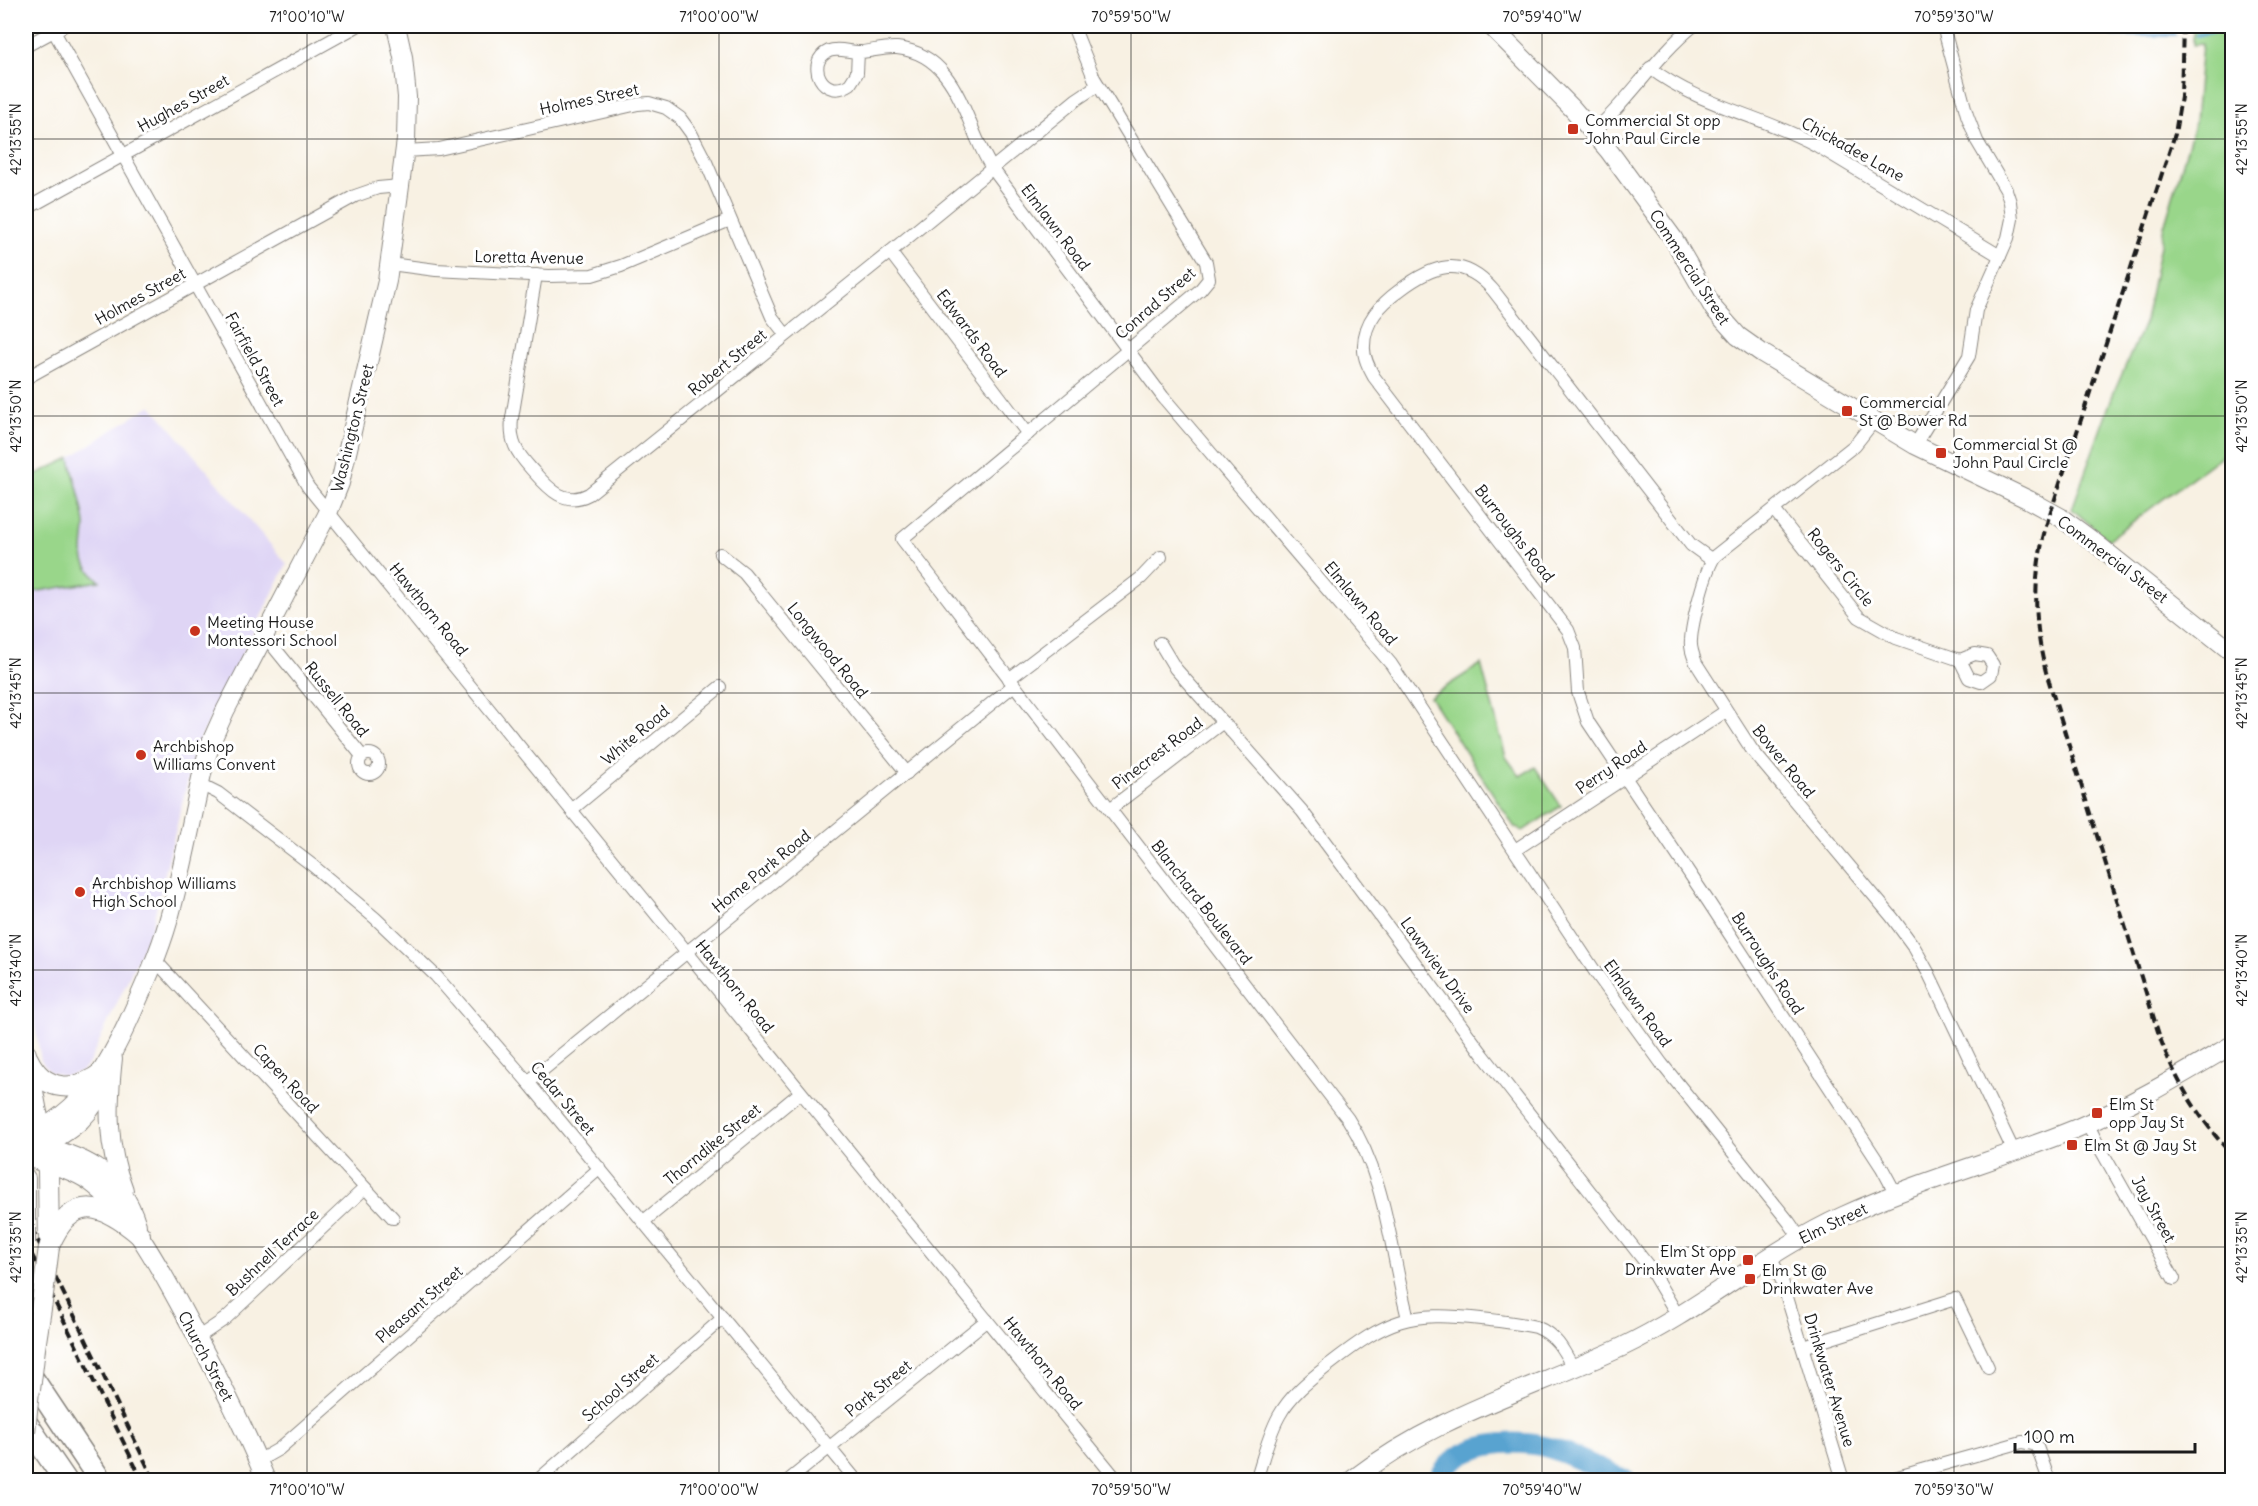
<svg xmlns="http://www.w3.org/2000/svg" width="2258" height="1506" font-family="Delius,sans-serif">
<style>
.built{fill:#dfd5f5}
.green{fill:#99d68a;stroke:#5a7953;stroke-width:1.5}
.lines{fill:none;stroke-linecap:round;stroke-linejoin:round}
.stream{stroke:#59a3d0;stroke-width:4}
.river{stroke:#59a3d0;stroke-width:21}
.street-casing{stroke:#8a8680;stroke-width:14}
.secondary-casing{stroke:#8a8680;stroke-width:20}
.primary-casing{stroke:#8a8680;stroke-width:22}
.highway-casing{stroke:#8a8680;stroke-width:25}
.street{stroke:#fff;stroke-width:12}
.secondary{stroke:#fff;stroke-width:18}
.primary{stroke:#fff;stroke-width:20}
.highway{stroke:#fff;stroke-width:22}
.rail{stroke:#1c1c1c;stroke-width:4;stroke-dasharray:9 4.5;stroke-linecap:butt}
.secondary-bridge-casing{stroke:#8a8680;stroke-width:20;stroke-linecap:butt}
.primary-bridge-casing{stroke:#8a8680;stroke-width:22;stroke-linecap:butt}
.secondary-bridge{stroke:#fff;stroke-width:18}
.primary-bridge{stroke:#fff;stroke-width:20}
.ticks{fill:none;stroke:#1c1c1c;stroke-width:1.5;stroke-opacity:0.45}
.poi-dot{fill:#c8321e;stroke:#fff;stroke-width:2}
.labels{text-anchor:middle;stroke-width:6;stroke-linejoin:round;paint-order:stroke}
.street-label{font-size:16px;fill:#1c1c1c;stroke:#fff}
.poi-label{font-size:16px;fill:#1c1c1c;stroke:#fff;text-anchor:start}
.neatline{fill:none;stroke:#1c1c1c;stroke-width:2}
.ticks-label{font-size:15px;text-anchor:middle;fill:#1c1c1c}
</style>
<rect width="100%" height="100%" fill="#fff"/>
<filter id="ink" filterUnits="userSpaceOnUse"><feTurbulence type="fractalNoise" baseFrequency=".0167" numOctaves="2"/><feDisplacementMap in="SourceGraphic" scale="12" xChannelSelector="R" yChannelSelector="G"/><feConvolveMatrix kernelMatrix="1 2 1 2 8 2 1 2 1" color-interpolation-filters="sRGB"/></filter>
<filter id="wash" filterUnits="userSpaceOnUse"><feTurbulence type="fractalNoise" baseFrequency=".008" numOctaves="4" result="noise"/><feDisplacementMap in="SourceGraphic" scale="24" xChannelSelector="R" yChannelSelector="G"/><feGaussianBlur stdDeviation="1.35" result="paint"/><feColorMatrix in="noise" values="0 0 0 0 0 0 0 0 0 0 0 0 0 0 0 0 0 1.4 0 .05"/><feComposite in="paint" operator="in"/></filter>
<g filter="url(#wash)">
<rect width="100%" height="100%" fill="#f8f1e3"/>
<!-- built -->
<polygon class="built" points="151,405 287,564 196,747 151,930 89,1063 81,1072 64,1076 50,1072 41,1061 26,971 26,479 70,458"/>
<!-- green -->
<g class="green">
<polygon points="2193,26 2232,26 2232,448 2108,540 2072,509 2112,397 2145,321 2163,230 2195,122 2202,44 2193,45"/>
<path d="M 70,458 C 73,475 85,511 85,526 C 84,552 76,561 100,581 L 26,593 L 26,479 Z"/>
<polygon points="1481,664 1506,757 1520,776 1535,767 1561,806 1523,831 1515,828 1430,697"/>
</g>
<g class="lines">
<!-- stream -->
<g class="stream">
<polyline points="2113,35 2174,35"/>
<polyline points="2197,35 2232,27"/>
</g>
<!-- river -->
<path class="river" d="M 1438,1480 C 1457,1441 1516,1437 1553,1449 C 1577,1457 1601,1470 1625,1480"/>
</g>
</g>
<g filter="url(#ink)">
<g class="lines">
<!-- street casing -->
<g class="street-casing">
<g id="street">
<polyline points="51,26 308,487 1117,1480"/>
<path d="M 1073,26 L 1094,78 L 1206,262 L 1209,279 L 1200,290 L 902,539 L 1348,1119 C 1387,1179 1390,1251 1408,1318"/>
<polyline points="26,46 63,26"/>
<path d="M 858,52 L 857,73 L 850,84 C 823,102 804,62 829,51 C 839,47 851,53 861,52 C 873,51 885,47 897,48 C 960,55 964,126 992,168 L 1163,397 L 1391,664 L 1596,973 L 1662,1064 L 1789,1222 L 1800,1238"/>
<path d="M 1650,68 C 1700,106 1763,116 1816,145 L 2000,256"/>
<path d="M 1593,132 C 1630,100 1655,57 1693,26"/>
<polyline points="405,151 439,149 638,104 649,103 666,108 680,118 691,133 706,162 772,317 786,335"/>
<polyline points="26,209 357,26"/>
<polyline points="890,252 1028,434"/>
<polyline points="390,264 436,270 549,276 592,275 621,266 730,220"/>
<path d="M 536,275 L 512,418 C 511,428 511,437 515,446 C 519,456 527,464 534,472 C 549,489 565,507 589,494 L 890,252 L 1077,99 L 1098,85"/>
<polyline points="26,378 355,196 378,188 400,186"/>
<path d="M 1874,421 L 1855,445 L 1715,556 C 1705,570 1692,622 1691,640 C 1690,648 1693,655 1696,663 L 1752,750 L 1892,917 L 1914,947 L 1929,974 L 2014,1152"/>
<polyline points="1915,445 1969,356 1976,310 2008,238 2012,219 2010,202 2006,190 1977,141 1967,115 1943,26"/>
<polyline points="1774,510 1859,617 1896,638 1960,660"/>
<polyline points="720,554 744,573 907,773"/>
<path d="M 1712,560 L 1691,545 L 1493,290 C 1462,254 1433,265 1400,290 C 1381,304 1364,321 1364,346 C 1363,357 1369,368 1374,377 L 1568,630 L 1575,648 L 1578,692 L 1588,722 L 1708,901 L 1882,1168 L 1896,1194"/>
<polyline points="264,635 362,756"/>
<polyline points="1160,643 1175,668 1302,811 1484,1056 1649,1267 1678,1316"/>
<polygon points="1975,654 1987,656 1993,665 1991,675 1981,682 1969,678 1960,660"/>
<polyline points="1009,679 1141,578 1161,557"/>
<circle cx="369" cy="764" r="10"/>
<polyline points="200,784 218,793 312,865 375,918 436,976 528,1082 856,1480"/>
<polyline points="1110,809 1223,722"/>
<polyline points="571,810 720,687"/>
<polyline points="1515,850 1726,711"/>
<polyline points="155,960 393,1218"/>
<polyline points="528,1082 1014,685"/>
<polyline points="2087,1123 2096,1141 2174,1279"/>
<polyline points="644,1221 800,1093"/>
<polyline points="1770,1256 1782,1281 1843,1480"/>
<polyline points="197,1338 225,1319 365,1188"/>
<polyline points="1803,1347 1955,1299 1988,1367"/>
<polyline points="258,1461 279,1449 600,1168"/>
<polyline points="538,1480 723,1318"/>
<polyline points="789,1480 987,1320"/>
<path d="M 1256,1480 C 1263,1459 1268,1436 1279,1416 C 1291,1394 1311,1379 1330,1364 C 1388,1319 1408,1311 1481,1319 C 1499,1321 1518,1323 1536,1327 C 1556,1335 1563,1349 1573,1368"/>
<polyline points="1887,1480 2022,1442 2033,1444 2037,1447 2049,1480"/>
</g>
</g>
<!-- secondary casing -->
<g class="secondary-casing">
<g id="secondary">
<polyline points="1491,26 1572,108 1609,151 1673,238 1714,309 1738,336 1762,353 1915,445 2029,500 2060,517 2094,542 2232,652"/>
<path d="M 113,1058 C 108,1104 106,1145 124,1190"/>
<path d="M 26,1137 C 84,1110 108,1067 133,1011 C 146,982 159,953 168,922 C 183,870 192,817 204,765 L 212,740 L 225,711 L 328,513 L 340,483 L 387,281 L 400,186 L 406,140 L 407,97 L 403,57 L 396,26"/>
<path d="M 30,1142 C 81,1157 120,1168 137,1225"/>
<path d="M 40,1147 C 73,1130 93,1116 106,1079"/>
<path d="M 26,1157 C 47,1164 70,1168 89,1181 C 130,1211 158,1265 182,1309 C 212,1365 242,1422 266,1480"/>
<polyline points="26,1178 26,1202"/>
<path d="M 1352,1480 C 1437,1415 1527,1391 1622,1347 C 1700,1310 1765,1252 1843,1216 C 1918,1181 1999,1160 2075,1129 C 2130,1106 2181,1075 2232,1045"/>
</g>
</g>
<!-- primary casing -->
<g class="primary-casing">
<g id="primary">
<polyline points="26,1054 48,1171 49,1247"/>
<path d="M 28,1059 C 44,1093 76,1093 103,1072"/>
<path d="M 50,1244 C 73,1192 103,1204 140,1235"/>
<polyline points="35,1348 42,1302"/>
</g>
</g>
<!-- highway casing -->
<g class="highway-casing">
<g id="highway">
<polyline points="26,1369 100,1480"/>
<polyline points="26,1423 65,1480"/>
</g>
</g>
<!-- street -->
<use href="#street" class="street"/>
<!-- secondary -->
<use href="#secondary" class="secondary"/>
<!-- primary -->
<use href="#primary" class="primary"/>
<!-- highway -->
<use href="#highway" class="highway"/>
<!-- rail -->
<g class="rail">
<path d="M 2183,26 L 2181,97 L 2175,134 L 2046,526 C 2033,575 2033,623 2046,672 L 2160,1038 C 2177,1084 2199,1118 2232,1155"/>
<polyline points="26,1216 154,1480"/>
<polyline points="26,1243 142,1480"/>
</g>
<!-- secondary-bridge casing -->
<g class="secondary-bridge-casing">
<g id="secondary-bridge">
<polyline points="26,1243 26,1202"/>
<polyline points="26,1432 30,1390"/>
</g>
</g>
<!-- primary-bridge casing -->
<g class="primary-bridge-casing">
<g id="primary-bridge">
<polyline points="42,1302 49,1247"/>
<polyline points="30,1390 35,1348"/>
</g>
</g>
<!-- secondary-bridge -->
<use href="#secondary-bridge" class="secondary-bridge"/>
<!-- primary-bridge -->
<use href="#primary-bridge" class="primary-bridge"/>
</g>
</g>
<!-- ticks -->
<path class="ticks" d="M 307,26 L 307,1480M 719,26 L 719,1480M 1131,26 L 1131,1480M 1542,26 L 1542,1480M 1954,26 L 1954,1480M 26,139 L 2232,139M 26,416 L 2232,416M 26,693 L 2232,693M 26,970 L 2232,970M 26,1247 L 2232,1247"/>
<!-- markers -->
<g class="poi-dot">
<rect x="1567" y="123" width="12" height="12" rx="3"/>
<rect x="1841" y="405" width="12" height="12" rx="3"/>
<rect x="1935" y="447" width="12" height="12" rx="3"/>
<circle cx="195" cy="631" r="6"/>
<circle cx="141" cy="755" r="6"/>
<circle cx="80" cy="892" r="6"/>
<rect x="2091" y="1107" width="12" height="12" rx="3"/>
<rect x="2066" y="1139" width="12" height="12" rx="3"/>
<rect x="1742" y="1254" width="12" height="12" rx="3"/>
<rect x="1744" y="1273" width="12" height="12" rx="3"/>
</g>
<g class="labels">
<!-- street labels -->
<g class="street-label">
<text transform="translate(589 99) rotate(-12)" y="6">Holmes Street</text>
<text transform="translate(183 103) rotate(-29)" y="6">Hughes Street</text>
<text transform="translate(1853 149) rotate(29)" y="6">Chickadee Lane</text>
<text transform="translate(1056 227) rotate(53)" y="6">Elmlawn Road</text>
<text transform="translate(529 257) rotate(1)" y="6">Loretta Avenue</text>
<text transform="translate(1690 267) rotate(57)" y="6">Commercial Street</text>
<text transform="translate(140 296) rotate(-29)" y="6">Holmes Street</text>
<text transform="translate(1155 303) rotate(-41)" y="6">Conrad Street</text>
<text transform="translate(972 333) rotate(53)" y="6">Edwards Road</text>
<text transform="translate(255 359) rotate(61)" y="6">Fairfield Street</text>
<text transform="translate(727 362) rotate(-39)" y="6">Robert Street</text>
<text transform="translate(352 428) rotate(-76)" y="6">Washington Street</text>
<text transform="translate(1515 533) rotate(52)" y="6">Burroughs Road</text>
<text transform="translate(2113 559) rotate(37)" y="6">Commercial Street</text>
<text transform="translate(1841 567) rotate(51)" y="6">Rogers Circle</text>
<text transform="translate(1361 603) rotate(50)" y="6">Elmlawn Road</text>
<text transform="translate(429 609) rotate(51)" y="6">Hawthorn Road</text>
<text transform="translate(828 650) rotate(51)" y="6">Longwood Road</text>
<text transform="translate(337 699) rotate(51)" y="6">Russell Road</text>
<text transform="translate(635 735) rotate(-40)" y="6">White Road</text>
<text transform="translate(1157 753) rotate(-37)" y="6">Pinecrest Road</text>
<text transform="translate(1784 761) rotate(51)" y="6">Bower Road</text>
<text transform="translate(1611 767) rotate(-34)" y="6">Perry Road</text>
<text transform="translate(761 871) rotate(-39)" y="6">Home Park Road</text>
<text transform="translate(1202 902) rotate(52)" y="6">Blanchard Boulevard</text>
<text transform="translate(1768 963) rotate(57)" y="6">Burroughs Road</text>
<text transform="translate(1438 965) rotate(54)" y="6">Lawnview Drive</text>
<text transform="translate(735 986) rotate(51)" y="6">Hawthorn Road</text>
<text transform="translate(1638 1003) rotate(54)" y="6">Elmlawn Road</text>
<text transform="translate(286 1078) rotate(47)" y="6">Capen Road</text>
<text transform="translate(563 1098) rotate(50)" y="6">Cedar Street</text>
<text transform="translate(712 1144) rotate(-39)" y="6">Thorndike Street</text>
<text transform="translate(2154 1209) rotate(61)" y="6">Jay Street</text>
<text transform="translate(1833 1223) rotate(-26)" y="6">Elm Street</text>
<text transform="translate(272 1252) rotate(-43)" y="6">Bushnell Terrace</text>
<text transform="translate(419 1304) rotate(-41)" y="6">Pleasant Street</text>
<text transform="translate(206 1356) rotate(62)" y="6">Church Street</text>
<text transform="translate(1043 1363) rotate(51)" y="6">Hawthorn Road</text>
<text transform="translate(1830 1380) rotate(73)" y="6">Drinkwater Avenue</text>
<text transform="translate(620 1387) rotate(-41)" y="6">School Street</text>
<text transform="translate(878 1388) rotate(-39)" y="6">Park Street</text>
</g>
<!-- poi labels -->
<g class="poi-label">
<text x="1585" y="126">Commercial St opp<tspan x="1585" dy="18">John Paul Circle</tspan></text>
<text x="1859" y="408">Commercial<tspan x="1859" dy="18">St @ Bower Rd</tspan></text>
<text x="1953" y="450">Commercial St @<tspan x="1953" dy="18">John Paul Circle</tspan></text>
<text x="207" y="628">Meeting House<tspan x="207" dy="18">Montessori School</tspan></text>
<text x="153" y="752">Archbishop<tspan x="153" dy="18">Williams Convent</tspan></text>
<text x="92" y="889">Archbishop Williams<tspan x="92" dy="18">High School</tspan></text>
<text x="2109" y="1110">Elm St<tspan x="2109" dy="18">opp Jay St</tspan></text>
<text x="2084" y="1151">Elm St @ Jay St</text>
<text x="1736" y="1257" text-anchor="end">Elm St opp<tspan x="1736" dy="18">Drinkwater Ave</tspan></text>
<text x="1762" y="1276">Elm St @<tspan x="1762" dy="18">Drinkwater Ave</tspan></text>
</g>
</g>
<!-- margin -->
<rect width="2258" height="1506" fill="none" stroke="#fff" stroke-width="66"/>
<!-- scale -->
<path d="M2015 1443v9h180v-9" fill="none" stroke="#1c1c1c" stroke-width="3"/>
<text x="2024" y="1443" font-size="18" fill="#1c1c1c" stroke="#ffffff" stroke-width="4.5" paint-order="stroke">100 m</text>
<rect x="33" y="33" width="2192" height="1440" class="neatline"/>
<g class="ticks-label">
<text x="307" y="22">71°00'10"W</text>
<text x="719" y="22">71°00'00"W</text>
<text x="1131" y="22">70°59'50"W</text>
<text x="1542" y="22">70°59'40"W</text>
<text x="1954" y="22">70°59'30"W</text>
<text transform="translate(16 139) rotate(-90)" y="5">42°13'55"N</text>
<text transform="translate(2242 139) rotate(-90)" y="5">42°13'55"N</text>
<text transform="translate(16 416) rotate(-90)" y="5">42°13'50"N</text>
<text transform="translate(2242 416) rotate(-90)" y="5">42°13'50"N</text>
<text transform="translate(16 693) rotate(-90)" y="5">42°13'45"N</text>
<text transform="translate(2242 693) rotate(-90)" y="5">42°13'45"N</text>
<text transform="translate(16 970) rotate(-90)" y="5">42°13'40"N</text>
<text transform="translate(2242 970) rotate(-90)" y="5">42°13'40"N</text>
<text transform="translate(16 1247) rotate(-90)" y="5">42°13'35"N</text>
<text transform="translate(2242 1247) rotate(-90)" y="5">42°13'35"N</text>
<text x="307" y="1495">71°00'10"W</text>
<text x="719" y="1495">71°00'00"W</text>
<text x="1131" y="1495">70°59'50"W</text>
<text x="1542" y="1495">70°59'40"W</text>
<text x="1954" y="1495">70°59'30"W</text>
</g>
</svg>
